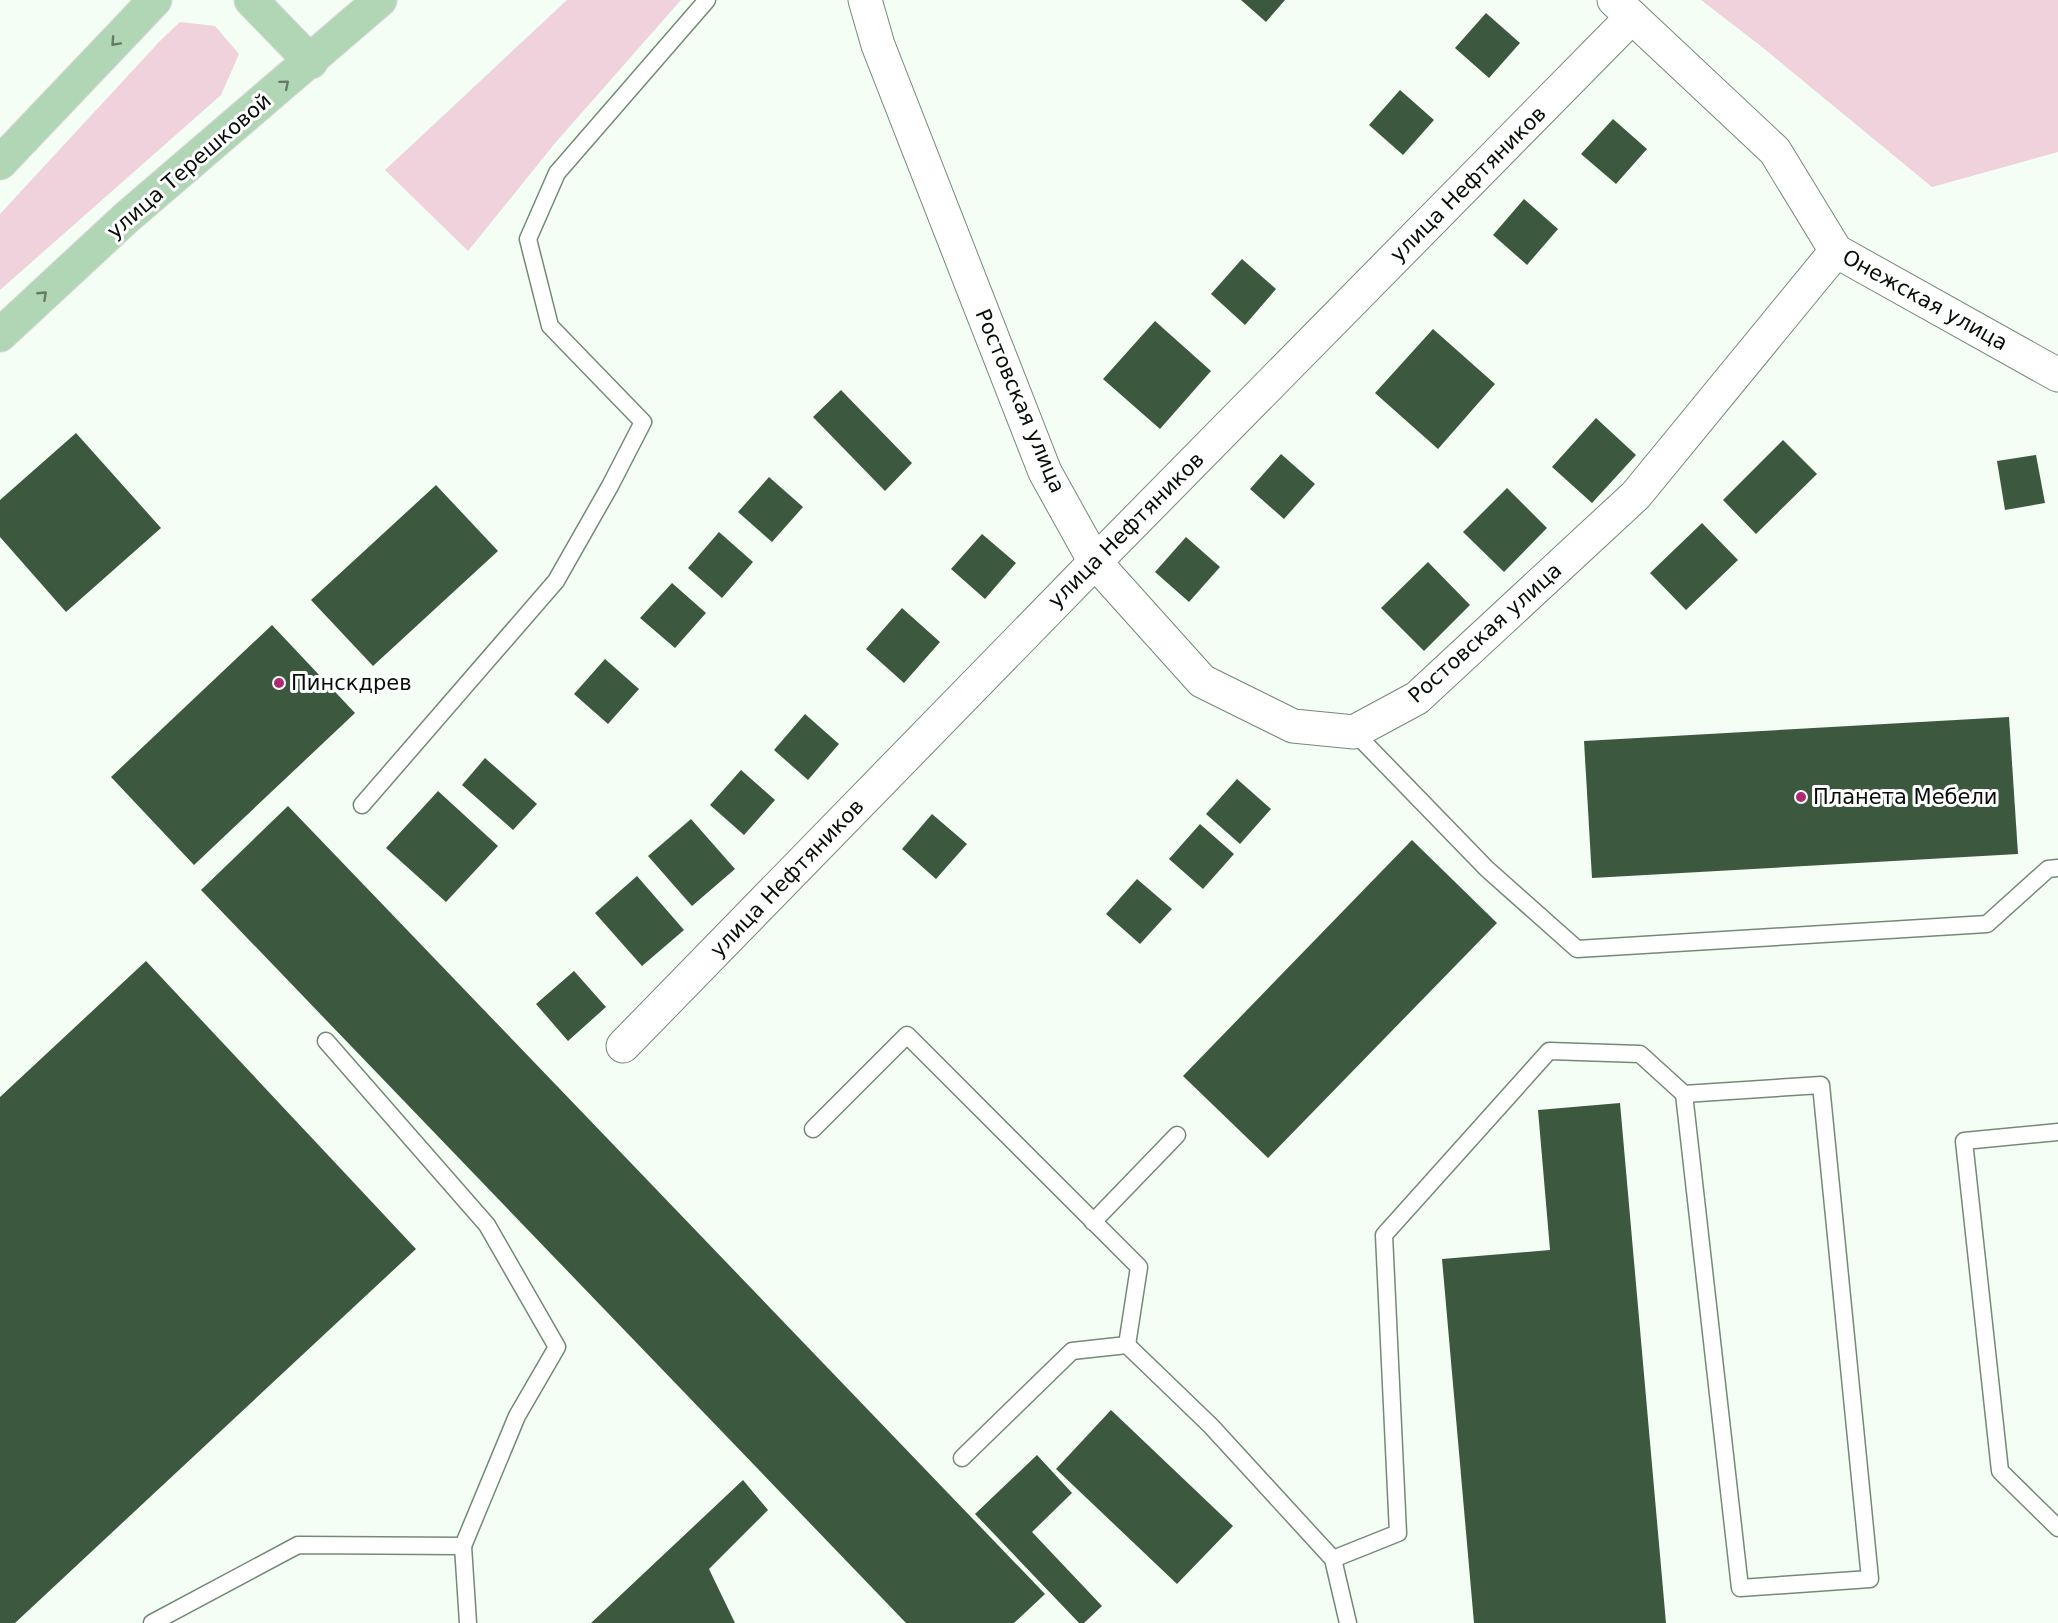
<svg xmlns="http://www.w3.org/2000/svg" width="2058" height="1623" font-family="'DejaVu Sans',sans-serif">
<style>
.green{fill:#efd2dc}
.building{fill:#3c583f}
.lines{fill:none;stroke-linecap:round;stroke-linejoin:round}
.service-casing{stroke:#738a75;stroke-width:19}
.minor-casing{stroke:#738a75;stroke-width:35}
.primary-casing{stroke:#d7d8d7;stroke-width:35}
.service{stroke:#fff;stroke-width:16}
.minor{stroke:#fff;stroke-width:33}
.primary{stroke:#b0d6b5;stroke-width:33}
.oneway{stroke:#647c67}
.poi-dot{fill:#af296f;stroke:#fff;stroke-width:2}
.labels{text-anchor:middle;stroke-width:6;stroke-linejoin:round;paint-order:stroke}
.street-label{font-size:21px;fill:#060e07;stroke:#fff}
.poi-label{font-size:21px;fill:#060e07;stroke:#fff;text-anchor:start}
</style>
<rect width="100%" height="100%" fill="#f4fef5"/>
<!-- green -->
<g class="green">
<polygon points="567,0 681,0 556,142 468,251 385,170"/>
<polygon points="1701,0 2058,0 2058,152 1932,187 1762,47"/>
<polygon points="180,22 215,26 239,54 221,95 0,290 0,214 160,41"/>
</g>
<!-- building -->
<g class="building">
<polygon points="1241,0 1285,0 1266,22"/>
<polygon points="1486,13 1520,43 1489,78 1455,48"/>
<polygon points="1400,90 1434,120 1403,155 1369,125"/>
<polygon points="1613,119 1647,149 1616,184 1581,154"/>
<polygon points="1524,199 1558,229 1527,265 1493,235"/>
<polygon points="1242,259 1276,289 1245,325 1211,294"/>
<polygon points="1155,321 1211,371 1160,429 1103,379"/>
<polygon points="1433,329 1495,384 1438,449 1375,393"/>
<polygon points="841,390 912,463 885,491 813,417"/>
<polygon points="1596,418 1636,455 1592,503 1552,467"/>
<polygon points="76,433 161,528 66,612 0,537 0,500"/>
<polygon points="1783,440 1817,474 1756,534 1723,500"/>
<polygon points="1281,454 1315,484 1284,519 1250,489"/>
<polygon points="2036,455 2045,503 2005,510 1997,461"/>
<polygon points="769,477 803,507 772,542 738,512"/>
<polygon points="436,485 498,551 373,666 311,600"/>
<polygon points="1507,488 1547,528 1504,572 1463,532"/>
<polygon points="1702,523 1738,560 1686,610 1650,573"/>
<polygon points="719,532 753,562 722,598 688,568"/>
<polygon points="982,534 1016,563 985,599 951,569"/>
<polygon points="1186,537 1220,567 1189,602 1155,572"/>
<polygon points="1428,562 1470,605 1424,651 1381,608"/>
<polygon points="672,583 706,613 675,648 640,618"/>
<polygon points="902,608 940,642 904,683 866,649"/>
<polygon points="272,625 355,713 194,865 111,777"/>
<polygon points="605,659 639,689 608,724 574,694"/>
<polygon points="805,714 839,744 808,780 774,750"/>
<polygon points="2009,717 2018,854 1592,878 1584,741"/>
<polygon points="485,758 537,804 513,830 462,785"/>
<polygon points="741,770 775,800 744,835 710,805"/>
<polygon points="1237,779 1271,809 1240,844 1206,814"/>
<polygon points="438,791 498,846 446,902 386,848"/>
<polygon points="288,806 1045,1594 1014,1623 906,1623 201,890"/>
<polygon points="932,814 967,844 936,879 902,849"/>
<polygon points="691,819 735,869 692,906 648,856"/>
<polygon points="1200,824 1234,854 1203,889 1169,859"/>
<polygon points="1412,840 1497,923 1268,1158 1183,1076"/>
<polygon points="637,876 684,930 642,966 595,913"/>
<polygon points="1137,879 1172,909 1140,944 1106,914"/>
<polygon points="146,961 416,1249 15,1623 0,1623 0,1097"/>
<polygon points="574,971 606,1007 568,1041 536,1004"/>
<polygon points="1620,1103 1666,1623 1474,1623 1442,1259 1550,1250 1538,1110"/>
<polygon points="1111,1410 1233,1526 1177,1584 1056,1469"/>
<polygon points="1037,1455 1072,1493 1032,1532 1102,1606 1084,1623 1079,1623 975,1514"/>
<polygon points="743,1480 768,1510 709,1569 735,1623 591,1623"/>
</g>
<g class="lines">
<!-- service casing -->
<g class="service-casing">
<g id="service">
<polyline points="1354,732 1487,869 1577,949 1987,924 2048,869 2058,868"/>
<polyline points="362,805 556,581 610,486 643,422 550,326 528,239 557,173 707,0"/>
<polyline points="326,1041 487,1225 557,1347 517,1416 463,1546"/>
<polyline points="813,1129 907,1035 1139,1267 1127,1345"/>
<polyline points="2058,1132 1964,1141 2000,1471 2058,1528"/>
<polyline points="1093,1222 1177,1135"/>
<polyline points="962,1458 1072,1351 1127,1345 1211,1426 1333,1559 1348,1623"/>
<polyline points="1333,1559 1398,1533 1384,1235 1549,1051 1640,1054 1684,1094 1740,1588 1870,1579 1821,1085 1684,1094"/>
<polyline points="152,1623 298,1545 463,1546 468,1623"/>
</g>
</g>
<!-- minor casing -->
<g class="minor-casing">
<g id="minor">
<polyline points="865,0 878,45 1045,472 1095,562 1202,681 1293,726 1354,732 1417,698 1636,495 1836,251"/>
<polyline points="1614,0 1775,151 1836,251 2058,375"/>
<polyline points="623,1046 1095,562 1632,17"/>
</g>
</g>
<!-- primary casing -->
<g class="primary-casing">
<g id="primary">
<polyline points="251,0 311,62"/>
<polyline points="0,163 155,0"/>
<polyline points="0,335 126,218 380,0"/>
</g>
</g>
<!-- service -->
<use href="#service" class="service"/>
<!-- minor -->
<use href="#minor" class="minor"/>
<!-- primary -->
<use href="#primary" class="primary"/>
</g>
<!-- one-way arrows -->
<defs><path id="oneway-chevron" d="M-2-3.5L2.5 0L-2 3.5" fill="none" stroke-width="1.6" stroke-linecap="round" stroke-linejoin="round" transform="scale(1.5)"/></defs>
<g class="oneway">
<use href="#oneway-chevron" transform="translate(115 42) rotate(133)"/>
<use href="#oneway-chevron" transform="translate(285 84) rotate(-40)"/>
<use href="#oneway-chevron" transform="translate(43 295) rotate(-43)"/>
</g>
<!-- markers -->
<g class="poi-dot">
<circle cx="279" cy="683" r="6"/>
<circle cx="1801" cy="797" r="6"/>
</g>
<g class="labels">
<!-- street labels -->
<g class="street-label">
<text transform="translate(189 166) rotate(-41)" y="7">улица Терешковой</text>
<text transform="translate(1468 184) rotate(-45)" y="7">улица Нефтяников</text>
<text transform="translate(1925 300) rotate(29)" y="7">Онежская улица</text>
<text transform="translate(1020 401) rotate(67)" y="7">Ростовская улица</text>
<text transform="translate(1126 530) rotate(-45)" y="7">улица Нефтяников</text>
<text transform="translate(1485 633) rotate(-42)" y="7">Ростовская улица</text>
<text transform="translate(787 878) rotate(-46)" y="7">улица Нефтяников</text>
</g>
<!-- poi labels -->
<g class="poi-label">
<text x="291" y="690">Пинскдрев</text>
<text x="1813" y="804">Планета Мебели</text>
</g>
</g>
</svg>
